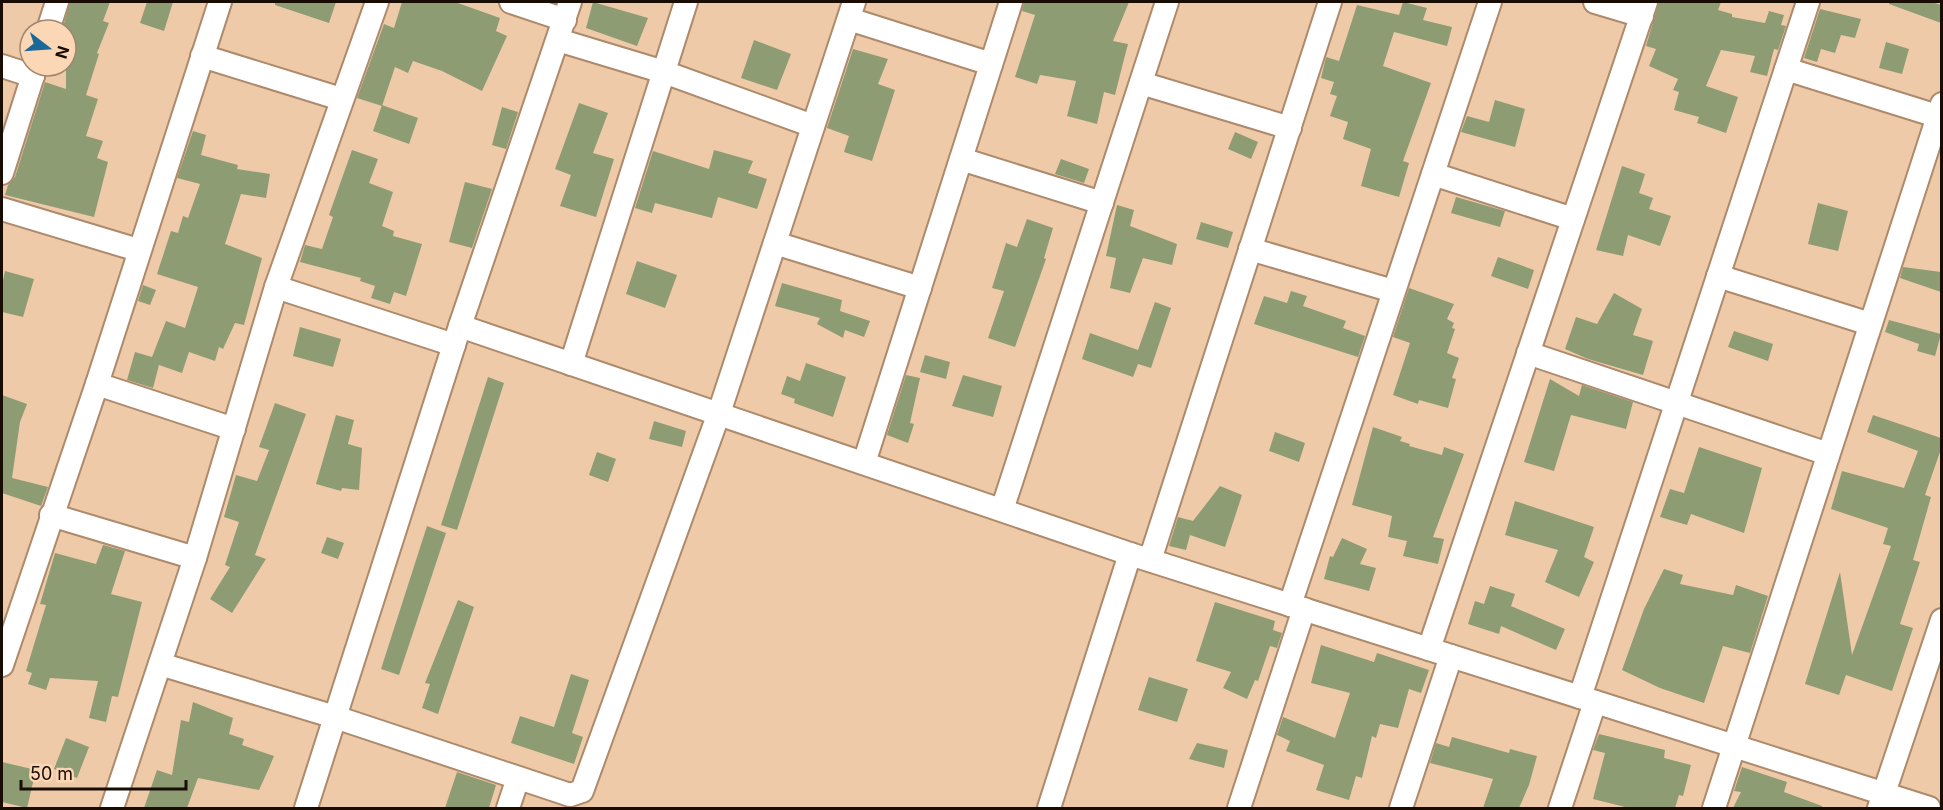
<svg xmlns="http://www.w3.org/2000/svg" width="1943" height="810" font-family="Inter,sans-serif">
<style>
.building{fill:#8e9c73}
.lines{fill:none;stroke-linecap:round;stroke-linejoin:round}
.minor-casing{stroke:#ad8a6b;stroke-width:26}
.minor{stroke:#fff;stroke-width:22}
</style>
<rect width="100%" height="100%" fill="#efcaa9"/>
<!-- building -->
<g class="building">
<polygon points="70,2 110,2 103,21 109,23 97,53 99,54 86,95 98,99 86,136 103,141 97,158 108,162 94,217 5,195 8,185 15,177 45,82 66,89 66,30 62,30"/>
<polygon points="147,2 173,2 164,31 140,23"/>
<polygon points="275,2 336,2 329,23 275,5"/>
<polygon points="402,2 455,2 500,18 496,31 507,36 482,91 442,71 413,61 408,73 395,67 382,106 357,98 384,24 394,28"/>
<polygon points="593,2 648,18 637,46 586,28"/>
<polygon points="1024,2 1129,2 1113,41 1128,44 1122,67 1115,95 1104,92 1097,124 1067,116 1076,81 1040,75 1037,84 1015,77 1035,15 1022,11"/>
<polygon points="1403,2 1427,8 1423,20 1452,27 1447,46 1394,32 1383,66 1431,83 1403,161 1409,163 1399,197 1361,186 1371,149 1343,139 1348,122 1330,116 1337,96 1330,94 1334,82 1321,78 1326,57 1339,61 1357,5 1399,15"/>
<polygon points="1659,2 1721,2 1718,10 1732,14 1732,17 1765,23 1769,11 1784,15 1781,25 1786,26 1778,50 1774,49 1767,76 1750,72 1755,56 1721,50 1706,86 1738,97 1726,133 1697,123 1699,117 1674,110 1679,92 1673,90 1678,79 1649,66 1656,49 1646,46"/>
<polygon points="1889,2 1932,2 1941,5 1941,23 1889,4"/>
<polygon points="1820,9 1861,19 1855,38 1841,35 1835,53 1821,49 1817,62 1804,58"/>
<polygon points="754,40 791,54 777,90 741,78"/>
<polygon points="1886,42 1909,49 1902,74 1879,68"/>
<polygon points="853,49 888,59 878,84 895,90 872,161 844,152 849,136 827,128"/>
<polygon points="1495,100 1525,109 1515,147 1461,132 1467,116 1489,122"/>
<polygon points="579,103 608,113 593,153 614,159 596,217 560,206 571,175 555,169"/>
<polygon points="382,105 418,118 409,144 373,131"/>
<polygon points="502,107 518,112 506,149 492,145"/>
<polygon points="193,131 206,135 201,155 238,165 237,169 270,174 266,198 241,194 225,244 262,258 244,325 235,323 223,349 219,347 215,361 189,352 182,373 159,365 153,388 127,380 135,352 152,357 166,321 185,328 198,287 157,274 171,231 178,233 183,216 188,218 200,184 177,178"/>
<polygon points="1235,132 1258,142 1251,159 1228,149"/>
<polygon points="352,150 378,159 369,183 393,192 382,226 394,231 393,236 422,244 406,296 394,292 390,304 371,298 375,286 360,281 361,278 300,262 305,245 322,249 333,217 329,215"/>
<polygon points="714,150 753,161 748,173 767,179 757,209 718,197 712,218 655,203 652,213 635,208 653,151 709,169"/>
<polygon points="1061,159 1089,169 1084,183 1055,174"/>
<polygon points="1622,166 1645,174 1639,193 1653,198 1649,209 1671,216 1660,246 1628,235 1623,256 1596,250"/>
<polygon points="465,182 492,189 472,248 449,242"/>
<polygon points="1456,197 1505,211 1500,227 1451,213"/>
<polygon points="1818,203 1848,211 1838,251 1808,244"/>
<polygon points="1117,205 1134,210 1130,226 1177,244 1172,265 1143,258 1130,293 1110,288 1116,258 1106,256"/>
<polygon points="1027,219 1053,228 1044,258 1046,259 1015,347 988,338 1004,291 992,288 1006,243 1017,247"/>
<polygon points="1201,222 1233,232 1228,248 1196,239"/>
<polygon points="1498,257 1534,270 1528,289 1491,276"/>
<polygon points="637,261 677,275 665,308 626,294"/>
<polygon points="1903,267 1941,272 1941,292 1900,278"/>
<polygon points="5,271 34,279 23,317 2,312 2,285"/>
<polygon points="782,283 842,300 840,311 870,321 864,337 845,330 843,338 817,324 820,318 775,306"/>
<polygon points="143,285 156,290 150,305 138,301"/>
<polygon points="1409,288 1454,304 1447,319 1454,323 1452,328 1455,329 1447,353 1459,358 1452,378 1456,379 1448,408 1419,400 1418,404 1393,395 1410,343 1393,337"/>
<polygon points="1291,291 1307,296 1303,306 1346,321 1343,328 1365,336 1358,357 1254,324 1264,296 1287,303"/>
<polygon points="1614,293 1642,309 1633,335 1653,341 1643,375 1588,359 1565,349 1576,317 1597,324"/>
<polygon points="1155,302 1171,308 1151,368 1138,364 1133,377 1082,359 1090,333 1138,350"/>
<polygon points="1889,320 1941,334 1935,356 1917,351 1919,344 1885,332"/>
<polygon points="300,327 341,339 333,367 293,356"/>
<polygon points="1734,331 1773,344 1768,361 1728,347"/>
<polygon points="925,355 950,362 946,379 920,372"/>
<polygon points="806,363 846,377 833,417 794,403 795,399 781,394 787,376 800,381"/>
<polygon points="906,375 920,378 910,423 914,424 908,443 887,435"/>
<polygon points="963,375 1002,386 993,417 952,406"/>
<polygon points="488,377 504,383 457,530 441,525"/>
<polygon points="1550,379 1579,396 1582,385 1633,402 1626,429 1571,415 1554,471 1524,462"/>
<polygon points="2,395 27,404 20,422 12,478 48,487 41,506 2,493"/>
<polygon points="275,403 306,414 255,555 266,559 232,613 210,599 230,567 225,565 239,522 224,517 236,475 257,481 269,450 259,447"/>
<polygon points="336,415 354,420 348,444 362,448 359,490 342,488 341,491 316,484"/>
<polygon points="1873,415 1941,438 1941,449 1925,495 1931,497 1913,560 1920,562 1900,624 1913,628 1892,691 1846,675 1839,695 1805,684 1840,572 1852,655 1891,546 1883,544 1888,528 1831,509 1842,471 1904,488 1918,451 1867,432"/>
<polygon points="654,421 686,431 682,447 649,439"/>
<polygon points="1373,427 1402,437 1400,441 1410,444 1409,446 1442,455 1444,447 1464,454 1433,537 1444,539 1438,564 1403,556 1407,541 1388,537 1392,516 1352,505"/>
<polygon points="1275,432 1305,443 1299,462 1269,451"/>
<polygon points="1699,447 1762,468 1744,533 1691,514 1687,525 1660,517 1670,489 1684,493"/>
<polygon points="597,452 616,459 608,482 589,475"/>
<polygon points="1220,486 1242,495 1225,547 1190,535 1186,550 1169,546 1178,517 1193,521"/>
<polygon points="1515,501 1594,527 1584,557 1594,562 1579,597 1545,582 1558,550 1505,535"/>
<polygon points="427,526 446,533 399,675 381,669"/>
<polygon points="327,537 344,543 338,559 321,553"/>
<polygon points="1342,538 1367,549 1360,564 1376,568 1369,591 1324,579 1330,556 1333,557"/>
<polygon points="103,545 125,551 111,594 142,602 118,697 112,696 106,722 89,718 98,681 50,678 46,690 28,684 32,673 26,671 46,605 40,604 55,553 96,564"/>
<polygon points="1664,569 1683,575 1680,584 1733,595 1736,585 1768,596 1750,653 1723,646 1704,703 1660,688 1622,670 1644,609"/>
<polygon points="1490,586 1515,594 1511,606 1565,629 1556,650 1501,626 1499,634 1468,624 1475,601 1484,604"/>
<polygon points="458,600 474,607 438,714 422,708 430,684 425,683"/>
<polygon points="1215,602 1275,621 1273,630 1282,633 1277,648 1270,646 1258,681 1255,680 1247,699 1223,688 1231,672 1196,661"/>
<polygon points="1321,645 1374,662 1377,653 1429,670 1421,693 1409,689 1398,728 1380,724 1376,738 1372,736 1362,778 1356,776 1349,800 1316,790 1324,765 1286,751 1290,741 1277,735 1283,717 1335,738 1350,693 1311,683"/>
<polygon points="571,674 589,680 572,733 583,737 574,764 511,743 520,716 554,727"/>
<polygon points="1149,677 1188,689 1177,722 1138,710"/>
<polygon points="193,702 233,718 229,734 244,739 242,745 274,756 269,768 259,790 198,778 187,808 144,808 157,770 172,775 181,720 189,722"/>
<polygon points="1599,734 1665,750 1664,758 1691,765 1683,796 1679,795 1675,808 1629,808 1593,799 1605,753 1593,750"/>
<polygon points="1452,737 1509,753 1510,749 1537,756 1529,785 1519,808 1483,808 1493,779 1430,763 1436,743 1449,747"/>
<polygon points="66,738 89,747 77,778 54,769"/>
<polygon points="1197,743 1228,750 1224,768 1189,759"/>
<polygon points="2,762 36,770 27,808 2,802"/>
<polygon points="1742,767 1787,782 1784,792 1822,806 1822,808 1733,808 1741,792 1734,791"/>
<polygon points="457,772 496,785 489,808 445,808"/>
</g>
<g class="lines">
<!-- minor casing -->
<g class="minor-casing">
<g id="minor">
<polyline points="511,2 565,20"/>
<polyline points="1595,2 1642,16"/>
<polyline points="849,19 991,64"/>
<polyline points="48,30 57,2"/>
<polyline points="558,40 664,72 813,126"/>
<polyline points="202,56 341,99"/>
<polyline points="2,66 33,76"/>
<polyline points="1786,69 1937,116"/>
<polyline points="1141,83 1290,128"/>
<polyline points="961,159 1102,203"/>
<polyline points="2,173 36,66"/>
<polyline points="1433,174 1573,219"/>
<polyline points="2,209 138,250"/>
<polyline points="775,243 920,288"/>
<polyline points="1250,249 1393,291"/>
<polyline points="1718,276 1870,324"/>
<polyline points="276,287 454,345"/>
<polyline points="460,326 1130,554 1929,808"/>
<polyline points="1528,353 1828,454"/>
<polyline points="571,364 686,2"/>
<polyline points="97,384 234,429"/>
<polyline points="864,463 1011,2"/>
<polyline points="1002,510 1167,2"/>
<polyline points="51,515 195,558"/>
<polyline points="1150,560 1330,2"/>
<polyline points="1290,605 1490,2"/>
<polyline points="1429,649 1646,2"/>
<polyline points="160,664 335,717 570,795 582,791 719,413 854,2"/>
<polyline points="2,665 97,384 220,2"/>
<polyline points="1580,697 1808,2"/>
<polyline points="112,808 195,558 276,287 377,2"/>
<polyline points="306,808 460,326 570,2"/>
<polyline points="508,808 518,778"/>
<polyline points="1049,808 1130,554"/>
<polyline points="1239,808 1304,609"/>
<polyline points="1401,808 1451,656"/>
<polyline points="1560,808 1595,702"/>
<polyline points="1714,808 1942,104"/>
<polyline points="1879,808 1942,620"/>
</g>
</g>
<!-- minor -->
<use href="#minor" class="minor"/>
</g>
<!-- border -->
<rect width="1943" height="810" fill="none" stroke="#190c03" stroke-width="6"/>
<!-- north arrow -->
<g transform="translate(48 48) rotate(107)"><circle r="28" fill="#fcd7b6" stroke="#a1866e" stroke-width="1.5"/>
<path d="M0-4.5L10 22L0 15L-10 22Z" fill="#1a679a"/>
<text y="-9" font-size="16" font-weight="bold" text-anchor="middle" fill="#190c03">N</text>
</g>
<!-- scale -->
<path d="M21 780v9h165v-9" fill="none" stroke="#190c03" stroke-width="3"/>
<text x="30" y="780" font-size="18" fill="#190c03" stroke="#fcd7b6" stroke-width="4.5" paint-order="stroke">50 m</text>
</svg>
